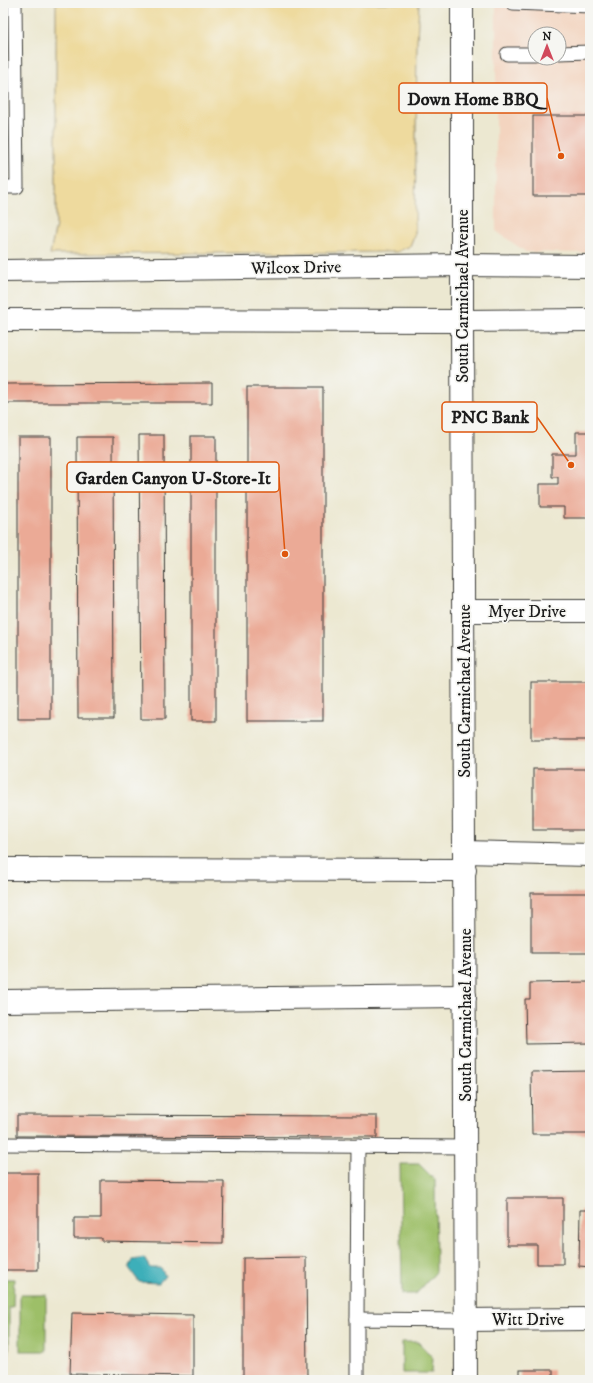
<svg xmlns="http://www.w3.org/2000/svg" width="593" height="1383" font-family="'IM FELL DW Pica',serif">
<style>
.built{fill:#f3d4bf;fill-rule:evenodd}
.green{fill:#9dbf68;stroke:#5c6e42}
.sand{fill:#eeda9e;stroke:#857b5d}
.water{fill:#3eafb9;stroke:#2d666a}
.building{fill:#ebaa96}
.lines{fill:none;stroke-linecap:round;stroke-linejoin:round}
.lane-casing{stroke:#3b3b37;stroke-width:15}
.street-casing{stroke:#3b3b37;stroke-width:24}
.secondary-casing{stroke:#3b3b37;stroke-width:24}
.lane{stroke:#fff;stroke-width:13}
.street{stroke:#fff;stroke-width:22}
.secondary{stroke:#fff;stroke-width:22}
.labels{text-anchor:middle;stroke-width:3.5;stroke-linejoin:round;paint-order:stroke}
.street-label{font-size:17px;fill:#1c1c1c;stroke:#f6f6f2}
.leader{fill:none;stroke:#de560d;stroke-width:1.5}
.callout-dot{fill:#de560d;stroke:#f6f6f2;stroke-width:1.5}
.callout{fill:#f6f6f2;stroke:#de560d;stroke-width:1.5}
.callout-label{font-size:18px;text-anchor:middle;font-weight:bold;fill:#1c1c1c}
</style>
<rect width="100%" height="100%" fill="#f6f6f2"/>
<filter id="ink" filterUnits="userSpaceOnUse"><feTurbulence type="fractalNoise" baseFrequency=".025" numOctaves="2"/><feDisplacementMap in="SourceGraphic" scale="8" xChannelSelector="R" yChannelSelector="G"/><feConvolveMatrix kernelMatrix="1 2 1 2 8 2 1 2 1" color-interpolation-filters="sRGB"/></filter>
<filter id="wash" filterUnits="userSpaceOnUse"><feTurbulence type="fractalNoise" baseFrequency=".012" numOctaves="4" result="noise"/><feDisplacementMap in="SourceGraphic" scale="16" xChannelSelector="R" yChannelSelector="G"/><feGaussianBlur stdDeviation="0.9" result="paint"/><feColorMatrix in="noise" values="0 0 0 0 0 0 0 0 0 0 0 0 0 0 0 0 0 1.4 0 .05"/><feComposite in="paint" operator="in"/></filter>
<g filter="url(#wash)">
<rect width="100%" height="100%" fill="#ece8d1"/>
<!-- built -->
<path class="built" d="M 496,3 L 590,3 L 590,253 L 526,252 L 496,231 ZM 535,34 L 559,34 L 559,58 L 535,58 Z"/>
<!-- green -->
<g class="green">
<polygon points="400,1164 419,1164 435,1180 436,1272 416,1294 402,1294"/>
<polygon points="3,1279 14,1279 13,1307 9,1307 9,1353 3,1353"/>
<rect x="20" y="1295" width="26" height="56"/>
<polygon points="402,1342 418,1342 433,1358 432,1373 402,1373"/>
</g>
<!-- sand -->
<polygon class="sand" points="56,3 419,3 417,41 415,233 410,246 397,252 50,254 56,225"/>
<!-- water -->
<polygon class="water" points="144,1258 150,1268 161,1268 165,1276 159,1283 139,1282 129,1268 133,1260"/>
<g id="blocks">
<!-- building -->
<g class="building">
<rect x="533" y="116" width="57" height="80"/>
<polygon points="212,383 212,403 3,403 3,384"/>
<rect x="247" y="387" width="76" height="334"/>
<polygon points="576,432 590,432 590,518 564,518 564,507 540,507 540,484 558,484 558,477 552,477 552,454 576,454"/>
<polygon points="139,435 164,435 165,719 141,719"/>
<rect x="191" y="436" width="25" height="285"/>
<rect x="18" y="437" width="33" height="282"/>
<polygon points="77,437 113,437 114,718 78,718"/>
<rect x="531" y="682" width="58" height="58"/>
<rect x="533" y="769" width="57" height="61"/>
<rect x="531" y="893" width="59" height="60"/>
<polygon points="590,982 590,1043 526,1044 525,999 530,999 530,983"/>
<polygon points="590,1071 590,1134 532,1134 531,1072"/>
<polygon points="17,1115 377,1116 377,1137 17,1136"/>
<rect x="3" y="1173" width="35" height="97"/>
<polygon points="101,1180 224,1181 223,1243 101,1241 101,1238 74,1238 74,1218 101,1218"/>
<polygon points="507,1198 563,1198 563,1264 537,1264 537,1245 507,1245"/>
<polygon points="580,1210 590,1210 590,1267 579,1266"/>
<polygon points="306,1257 307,1377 243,1378 243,1258"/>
<polygon points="72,1313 193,1315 193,1376 70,1374"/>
<rect x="520" y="1370" width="33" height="10"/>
</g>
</g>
</g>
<g filter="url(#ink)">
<use href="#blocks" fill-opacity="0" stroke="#3b3b37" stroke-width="1"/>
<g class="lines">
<!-- lane casing -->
<g class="lane-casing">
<g id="lane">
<polyline points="513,3 590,6"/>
<polyline points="559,53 590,52"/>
<polyline points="507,54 535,54"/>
<polyline points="3,187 17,187 15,3"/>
<polyline points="3,1144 465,1147"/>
<polyline points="357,1319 358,1146"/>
<polyline points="357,1380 357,1319 466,1320"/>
</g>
</g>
<!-- street casing -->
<g class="street-casing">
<g id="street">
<polyline points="462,321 466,1380"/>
<polyline points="463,611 590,611"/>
<polyline points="464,852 590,855"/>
<polyline points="3,869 465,870"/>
<polyline points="3,1001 465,996"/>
<polyline points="466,1320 590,1319"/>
</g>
</g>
<!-- secondary casing -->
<g class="secondary-casing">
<g id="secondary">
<polyline points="3,271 462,265 590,266"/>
<polyline points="3,320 462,321 590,320"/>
<polyline points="462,321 462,3"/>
</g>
</g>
<!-- lane -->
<use href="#lane" class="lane"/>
<!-- street -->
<use href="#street" class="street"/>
<!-- secondary -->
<use href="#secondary" class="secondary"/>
</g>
</g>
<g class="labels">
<!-- street labels -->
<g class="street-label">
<text transform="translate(296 267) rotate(-1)" y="6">Wilcox Drive</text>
<text transform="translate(462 296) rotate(-90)" y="6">South Carmichael Avenue</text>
<text x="527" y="617">Myer Drive</text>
<text transform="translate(464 691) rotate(-90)" y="6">South Carmichael Avenue</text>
<text transform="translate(465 1015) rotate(-90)" y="6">South Carmichael Avenue</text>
<text x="528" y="1325">Witt Drive</text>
</g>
</g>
<!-- callouts -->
<path class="leader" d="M561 156L547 98M571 465L537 417M285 554L279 477"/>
<g class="callout-dot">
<circle cx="561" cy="156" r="4"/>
<circle cx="571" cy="465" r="4"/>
<circle cx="285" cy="554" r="4"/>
</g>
<g class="callout">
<rect x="399" y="83" width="148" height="30" rx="4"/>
<rect x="442" y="402" width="95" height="30" rx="4"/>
<rect x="67" y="462" width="212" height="30" rx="4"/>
</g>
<g class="callout-label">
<text x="473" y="105">Down Home BBQ</text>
<text x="490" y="423">PNC Bank</text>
<text x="173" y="484">Garden Canyon U-Store-It</text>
</g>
<!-- margin -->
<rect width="593" height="1383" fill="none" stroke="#f6f6f2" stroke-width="16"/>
<!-- north arrow -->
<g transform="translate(547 46)"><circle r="19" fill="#f6f6f2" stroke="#9f9f9c"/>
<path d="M0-3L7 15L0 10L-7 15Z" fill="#d1495b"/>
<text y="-6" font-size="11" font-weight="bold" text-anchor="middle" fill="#1c1c1c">N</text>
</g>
</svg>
